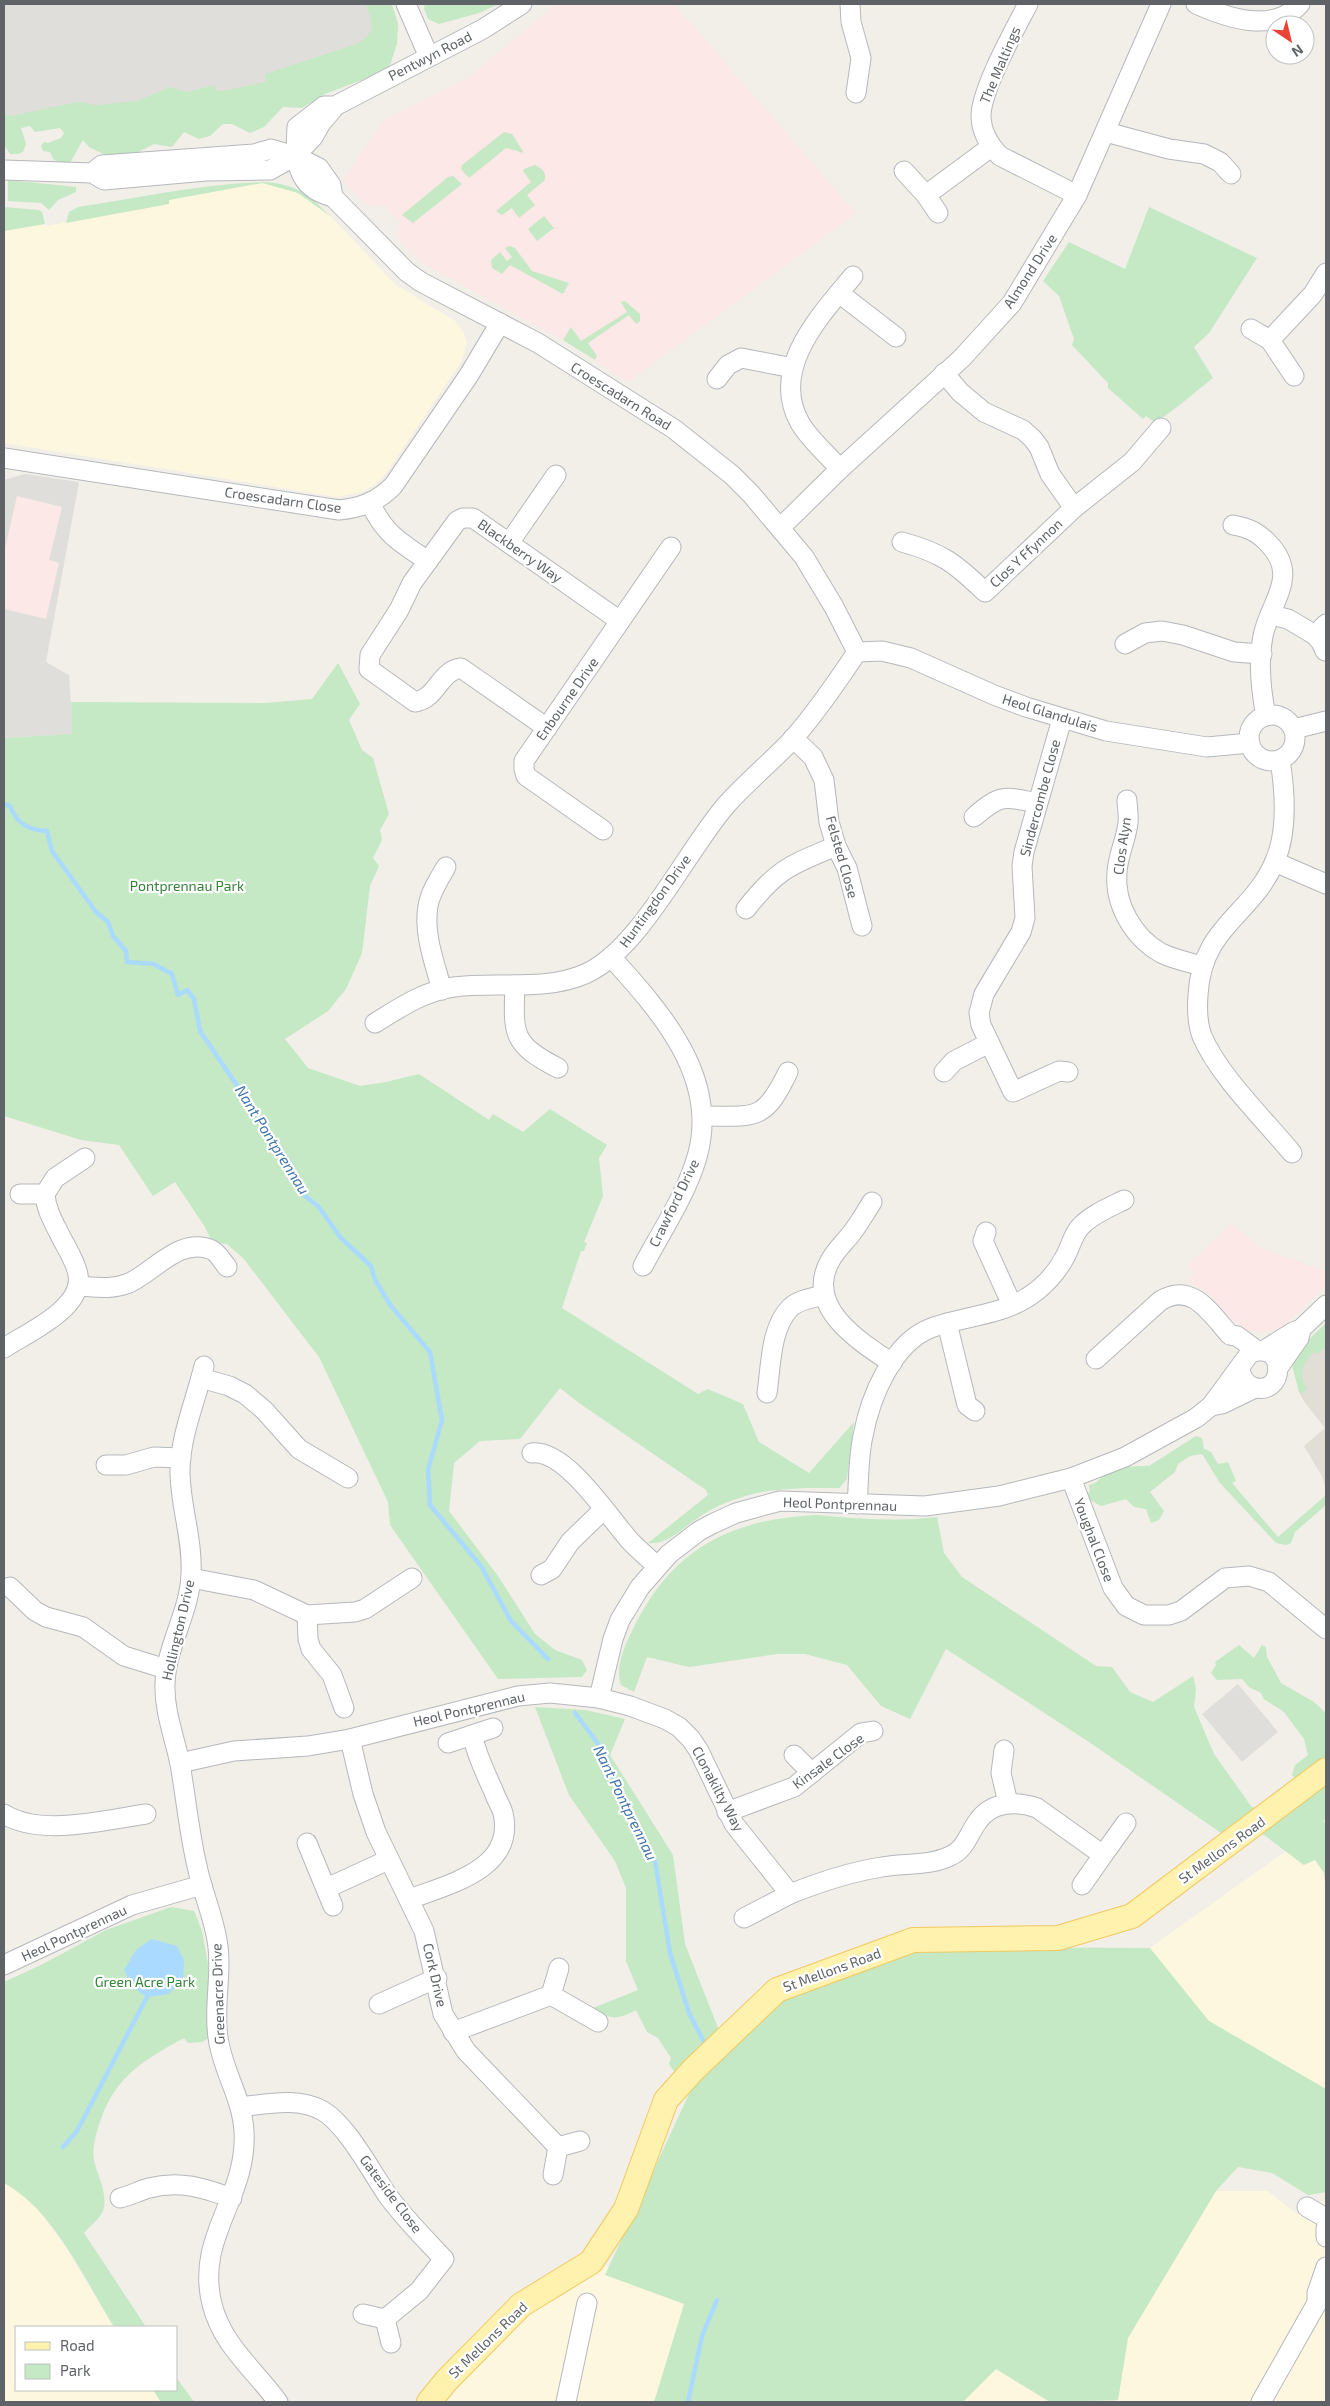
<svg xmlns="http://www.w3.org/2000/svg" width="1330" height="2406" font-family="'Exo 2',sans-serif">
<style>
.commercial{fill:#fef7e0}
.industrial{fill:#e0deda}
.education{fill:#e1ded6}
.medical{fill:#fce8e6}
.green{fill:#c5e8c5}
.water{fill:#aadaff}
.lines{fill:none;stroke-linecap:round;stroke-linejoin:round}
.stream{stroke:#aadaff;stroke-width:4.5}
.minor-casing{stroke:#b5b8bc;stroke-width:21}
.major-casing{stroke:#f2c960;stroke-width:26}
.minor{stroke:#fff;stroke-width:19}
.major{stroke:#fff2af;stroke-width:24}
.labels{text-anchor:middle;stroke-width:4.5;stroke-linejoin:round;paint-order:stroke}
.street-label{font-size:14px;fill:#5f6368;stroke:#fff}
.park-label{font-size:14px;fill:#348238;stroke:#fff}
.water-label{font-size:15px;font-style:italic;fill:#4174aa;stroke:#fff}
</style>
<rect width="100%" height="100%" fill="#f1efe8"/>
<!-- commercial -->
<g class="commercial">
<polygon points="262,183 288,188 315,203 330,216 396,285 455,321 464,333 467,343 461,362 387,472 376,484 362,492 337,497 4,443 4,231 45,224 46,226 169,204 169,200"/>
<polygon points="1326,1800 1326,2089 1207,2020 1150,1948 1314,1831"/>
<polygon points="4,2183 28,2199 40,2212 65,2246 114,2327 16,2327 16,2390 153,2390 161,2402 4,2402"/>
<polygon points="1216,2191 1268,2191 1298,2215 1326,2199 1326,2402 1110,2402 1118,2400 1128,2338"/>
<polygon points="602,2265 702,2296 673,2402 442,2402 530,2309"/>
<polygon points="996,2369 1050,2402 963,2402"/>
</g>
<!-- industrial -->
<g class="industrial">
<polygon points="4,4 385,4 384,53 309,79 4,126"/>
<polygon points="25,474 79,482 46,662 69,675 73,734 4,738 4,480"/>
<polygon points="1238,1684 1278,1732 1242,1762 1202,1714"/>
</g>
<!-- education -->
<polygon class="education" points="1326,1324 1326,1490 1322,1476 1304,1446 1325,1428 1303,1400 1298,1390 1297,1365"/>
<!-- medical -->
<g class="medical">
<polygon points="556,4 674,4 856,213 628,382 563,340 425,265 398,239 400,223 385,206 367,206 342,181 384,120 467,79"/>
<polygon points="17,496 62,507 49,560 59,563 46,619 4,609 4,553"/>
<polygon points="1231,1224 1261,1248 1326,1271 1326,1285 1280,1329 1262,1332 1247,1330 1233,1322 1210,1295 1188,1281 1194,1273 1188,1265"/>
</g>
<!-- green -->
<g class="green">
<polygon points="366,4 392,4 398,24 397,44 390,65 380,73 325,94 302,108 283,107 264,127 250,133 232,124 223,124 210,136 199,139 184,132 172,147 154,144 123,160 113,159 89,147 83,140 70,163 64,165 53,159 50,152 43,151 41,146 44,142 48,143 61,138 64,133 60,128 35,132 30,126 21,128 26,144 23,152 18,154 10,154 4,145 4,113 11,116 77,102 97,105 137,101 170,87 187,92 215,85 217,92 266,82 265,74 356,44 363,40 372,30 371,19"/>
<polygon points="425,4 499,4 479,13 439,24 428,19 424,8"/>
<polygon points="504,132 512,134 524,153 506,148 469,178 461,169 462,165"/>
<path d="M 535,165 C 542,168 546,172 545,180 L 527,195 L 535,205 L 519,218 L 512,208 L 502,215 L 496,211 L 531,182 L 523,171 L 524,169 Z"/>
<polygon points="453,176 462,184 413,223 402,215 448,177"/>
<polygon points="8,180 76,187 76,192 58,200 49,210 41,203 8,201"/>
<path d="M 267,182 C 298,185 309,195 330,216 L 298,193 L 262,183 L 169,200 L 169,204 L 66,223 L 69,212 L 78,207 C 141,198 204,183 267,182 Z"/>
<polygon points="4,207 39,210 42,212 45,224 4,231"/>
<path d="M 1149,207 L 1257,258 L 1209,333 L 1194,347 L 1213,378 C 1202,386 1162,421 1154,422 L 1146,416 L 1143,419 L 1108,388 L 1108,383 L 1072,345 L 1074,339 L 1059,296 L 1043,281 L 1069,242 L 1125,269 Z"/>
<polygon points="544,216 554,228 537,241 528,229"/>
<polygon points="510,246 515,248 532,271 569,283 563,294 510,265 502,274 492,268 491,260 500,252 507,261 512,257 505,248"/>
<polygon points="625,301 640,314 640,321 636,324 629,315 588,343 597,356 595,360 563,340 571,327 581,341 627,312 621,302"/>
<path d="M 338,663 L 360,704 L 349,720 L 362,750 L 373,758 L 389,814 L 380,830 L 382,840 L 373,858 L 379,866 L 370,886 L 362,953 L 346,989 L 328,1011 L 285,1039 L 308,1068 L 360,1086 L 386,1082 L 419,1074 L 489,1120 L 493,1114 L 523,1132 L 550,1109 L 607,1145 L 599,1158 L 603,1196 L 584,1242 L 587,1243 L 584,1251 L 581,1251 L 562,1308 L 698,1394 L 708,1389 L 743,1404 L 759,1442 L 809,1473 L 854,1422 L 847,1479 L 839,1488 C 805,1488 769,1487 736,1499 C 723,1503 709,1510 698,1518 C 682,1528 668,1545 648,1543 L 708,1495 L 706,1490 L 579,1403 L 560,1388 L 520,1439 L 480,1441 L 454,1463 L 449,1511 L 498,1576 L 535,1634 L 555,1650 L 582,1660 L 587,1670 L 582,1677 L 498,1679 L 390,1525 L 388,1502 L 319,1357 L 243,1258 L 227,1244 L 212,1242 L 205,1227 L 175,1182 L 153,1196 L 119,1145 L 81,1140 L 4,1116 L 4,738 L 72,734 L 71,702 L 266,703 L 312,699 Z"/>
<path d="M 1326,1323 L 1326,1347 L 1316,1354 L 1314,1352 C 1302,1362 1299,1376 1307,1389 L 1303,1393 L 1299,1392 L 1292,1365 L 1306,1342 Z"/>
<path d="M 1196,1436 L 1202,1438 L 1204,1449 L 1211,1452 L 1218,1464 L 1228,1462 L 1236,1481 L 1232,1483 L 1278,1537 L 1326,1495 L 1326,1505 L 1295,1532 L 1291,1543 L 1286,1545 L 1276,1543 L 1220,1483 L 1202,1454 L 1190,1456 L 1178,1464 L 1175,1472 L 1150,1492 L 1164,1511 L 1159,1520 L 1151,1523 L 1146,1509 L 1134,1507 L 1126,1499 L 1101,1506 L 1085,1497 L 1090,1491 L 1089,1485 C 1097,1484 1099,1479 1105,1474 C 1115,1468 1137,1465 1149,1466 Z"/>
<path d="M 817,1515 C 857,1519 897,1522 937,1517 L 944,1553 L 962,1577 L 1096,1666 L 1112,1667 L 1130,1692 L 1153,1702 L 1193,1676 L 1196,1689 L 1194,1707 L 1214,1754 L 1251,1806 L 1264,1814 L 1227,1837 L 1089,1742 L 946,1649 L 910,1719 L 881,1706 L 847,1665 L 805,1654 L 777,1654 L 689,1667 L 647,1657 L 634,1692 L 621,1685 C 615,1669 624,1646 632,1631 C 671,1549 730,1519 817,1515 Z"/>
<polygon points="1239,1645 1254,1658 1262,1645 1266,1647 1267,1657 1281,1683 1314,1702 1326,1713 1326,1815 1324,1822 1326,1824 1326,1893 1324,1873 1315,1860 1304,1865 1301,1863 1256,1829 1297,1781 1292,1775 1295,1765 1308,1755 1304,1739 1284,1712 1264,1699 1261,1693 1249,1687 1242,1679 1217,1680 1211,1673 1216,1665 1215,1662"/>
<path d="M 535,1707 L 585,1710 L 625,1719 L 610,1755 L 673,1855 L 685,1944 L 720,2033 L 678,2077 L 669,2064 L 671,2058 L 658,2038 L 647,2032 L 636,2010 C 617,2020 611,2020 593,2008 L 638,1990 L 626,1961 L 626,1888 L 615,1861 L 569,1795 Z"/>
<path d="M 171,1907 L 194,1911 L 202,1931 L 208,1964 L 209,2038 L 202,2042 L 188,2043 L 184,2038 C 144,2060 115,2076 100,2122 C 96,2133 92,2148 94,2160 C 97,2176 110,2196 102,2213 C 98,2220 89,2227 84,2233 L 146,2327 L 114,2327 C 85,2280 54,2210 4,2183 L 4,1982 L 43,1964 L 106,1930 Z"/>
<polygon points="914,1947 1150,1948 1209,2021 1326,2089 1326,2192 1308,2195 1272,2173 1238,2167 1216,2191 1128,2338 1118,2400 1050,2402 996,2369 963,2402 654,2402 684,2304 605,2275 696,2079 780,1999"/>
<polygon points="176,2377 194,2402 161,2402 153,2390 176,2390"/>
</g>
<!-- water -->
<polygon class="water" points="151,1939 177,1946 184,1960 183,1980 168,1994 147,1997 132,1987 124,1970 136,1950"/>
<g class="lines">
<!-- stream -->
<g class="stream">
<path d="M 4,804 L 10,806 C 17,824 28,830 47,831 L 52,851 L 96,912 L 108,922 L 113,936 L 126,951 L 127,962 L 154,964 L 172,974 L 178,995 L 187,990 L 194,999 L 200,1031 L 291,1165 L 305,1196 L 318,1206 L 341,1238 L 371,1266 L 375,1280 L 391,1306 L 430,1352 L 442,1420 L 428,1470 L 430,1505 L 481,1566 L 511,1621 L 548,1659"/>
<polyline points="575,1713 605,1753 618,1792 655,1861 670,1953 689,2013 704,2042"/>
<polyline points="63,2147 77,2131 147,1997"/>
<polyline points="688,2402 702,2336 717,2300"/>
</g>
<!-- minor casing -->
<g class="minor-casing">
<g id="minor">
<polyline points="406,4 429,57"/>
<path d="M 522,4 L 483,29 L 335,106 L 324,106 L 297,127 C 295,159 295,188 333,197 L 407,272 L 421,282 L 538,343 L 674,429 L 732,475 L 751,494 L 804,557 L 834,607 L 857,652"/>
<polyline points="850,4 851,22 861,58 856,93"/>
<path d="M 1028,4 C 1015,29 982,88 981,115 C 981,132 989,145 1000,156 L 1077,195"/>
<path d="M 1196,4 C 1227,18 1273,34 1300,4"/>
<polyline points="1106,132 1169,149 1204,154 1220,162 1231,174"/>
<polyline points="4,170 92,173 104,180 206,171 270,170 295,156 313,137 321,123 333,109"/>
<polyline points="904,171 926,195"/>
<polyline points="92,173 102,165 254,154 271,149 295,156 319,168 331,185 333,197"/>
<polyline points="938,213 926,195 991,147"/>
<polyline points="839,293 896,337"/>
<polyline points="1251,329 1270,340 1313,294 1326,273"/>
<polyline points="1270,340 1294,376"/>
<polyline points="944,373 960,392 984,412 1023,430 1032,438 1039,447 1050,474 1074,508"/>
<polyline points="717,379 728,365 741,358 793,368"/>
<path d="M 4,458 L 339,510 C 360,508 377,502 393,486 L 469,375 L 500,323"/>
<path d="M 840,469 C 827,454 810,440 800,423 C 769,368 821,315 853,276"/>
<path d="M 370,502 C 383,533 401,543 428,561"/>
<path d="M 1233,525 C 1249,528 1258,532 1269,544 C 1300,577 1270,601 1263,636 C 1258,661 1261,691 1266,716"/>
<polyline points="781,527 840,469 962,358 1012,303 1077,195 1161,4"/>
<path d="M 902,542 C 942,553 955,563 985,592 L 1074,508 L 1132,462 L 1161,428"/>
<polyline points="509,543 556,475"/>
<polyline points="1271,615 1288,619 1315,635"/>
<polyline points="1125,644 1145,633 1162,631 1183,635 1234,652 1262,654"/>
<polyline points="1325,651 1321,642 1315,635 1326,624"/>
<polyline points="857,652 882,651 911,658 994,695 1026,707 1106,731 1207,747 1250,743"/>
<circle cx="1272" cy="738" r="23"/>
<polyline points="1062,719 1024,852 1022,866 1025,918 1021,932 984,994 979,1013 981,1025 1013,1092 1059,1071 1068,1072"/>
<path d="M 547,728 L 461,668 C 439,671 437,699 415,702 L 369,669 L 370,655 L 399,610 L 412,583 L 457,521 L 463,518 L 473,518 L 620,621"/>
<polyline points="1294,729 1326,721"/>
<polyline points="793,738 813,757 824,780 829,822 836,846 847,868 862,926"/>
<path d="M 1280,760 C 1285,791 1288,831 1275,861 C 1252,916 1202,925 1198,995 C 1197,1009 1197,1023 1202,1036 C 1219,1076 1264,1119 1292,1153"/>
<path d="M 1127,800 C 1127,807 1129,816 1128,823 C 1126,840 1118,855 1117,872 C 1114,904 1133,937 1161,953 C 1173,959 1188,962 1201,966"/>
<path d="M 974,817 C 1000,794 1005,796 1037,803"/>
<polyline points="603,830 526,776 524,769 524,761 671,547"/>
<polyline points="1275,862 1326,884"/>
<path d="M 746,909 C 778,868 791,865 836,846"/>
<path d="M 611,957 C 661,1012 720,1078 697,1157 C 686,1195 661,1232 643,1266"/>
<path d="M 515,985 C 513,1035 512,1044 558,1068"/>
<path d="M 442,990 C 435,964 423,933 428,906 C 430,893 439,879 446,867"/>
<path d="M 375,1023 C 399,1008 424,991 454,987 C 497,981 543,992 585,974 C 640,950 686,851 727,804 C 747,782 771,762 792,740 C 816,713 837,682 857,652"/>
<polyline points="944,1072 954,1061 989,1043"/>
<path d="M 703,1116 C 756,1116 764,1122 788,1072"/>
<polyline points="45,1194 55,1178 85,1158"/>
<path d="M 872,1202 C 865,1213 859,1224 851,1234 C 844,1243 835,1251 830,1261 C 804,1307 860,1342 892,1363"/>
<polyline points="986,1232 983,1241 1012,1305"/>
<path d="M 79,1286 C 96,1287 112,1290 129,1283 C 154,1272 180,1236 212,1250 C 217,1252 223,1262 227,1267"/>
<polyline points="947,1323 967,1405 975,1411"/>
<path d="M 4,1348 C 27,1333 84,1308 78,1275 C 76,1262 67,1249 61,1237 C 54,1223 46,1210 45,1194 L 20,1194"/>
<polyline points="1263,1351 1293,1332 1301,1329 1326,1305"/>
<path d="M 1096,1359 L 1160,1301 C 1192,1281 1210,1313 1230,1335 L 1237,1336 L 1256,1350"/>
<path d="M 204,1366 C 196,1400 180,1436 180,1471 C 180,1506 193,1539 191,1574 C 190,1612 166,1646 165,1684 C 164,1712 175,1738 180,1764 C 186,1798 189,1832 197,1866 C 202,1891 213,1915 217,1940 C 223,1972 213,2005 218,2037 C 222,2070 242,2097 244,2131 C 248,2198 195,2236 212,2304 C 222,2345 254,2369 278,2402"/>
<polyline points="1278,1368 1299,1338 1301,1329"/>
<polyline points="201,1378 229,1386 245,1394 264,1410 299,1449 348,1478"/>
<path d="M 767,1393 C 771,1367 770,1327 791,1307 C 800,1299 814,1298 824,1295"/>
<polyline points="1211,1406 1222,1404 1255,1388"/>
<path d="M 532,1453 C 566,1449 610,1519 631,1542 C 639,1550 648,1558 657,1566"/>
<polyline points="106,1465 126,1465 154,1457 181,1458"/>
<polyline points="1071,1478 1113,1588 1126,1606 1144,1615 1169,1615 1181,1611 1225,1578 1249,1576 1269,1582 1326,1629"/>
<path d="M 857,1504 C 859,1482 858,1458 863,1436 C 870,1398 892,1343 931,1328 C 963,1316 999,1316 1028,1297 C 1044,1287 1058,1271 1066,1255 C 1071,1245 1074,1232 1082,1225 C 1093,1214 1110,1207 1124,1200"/>
<polyline points="541,1575 552,1569 570,1542 603,1510"/>
<polyline points="191,1578 254,1590 307,1615 355,1612 365,1609 412,1578"/>
<polyline points="10,1587 35,1611 46,1617 83,1627 124,1656 166,1669"/>
<polyline points="307,1615 308,1639 311,1649 332,1675 344,1708"/>
<path d="M 599,1698 L 613,1639 L 620,1620 L 640,1587 L 669,1554 L 699,1531 L 712,1524 L 736,1513 L 780,1501 L 925,1506 L 999,1496 L 1071,1478 L 1125,1457 L 1196,1418 L 1211,1406 L 1250,1353 C 1288,1339 1285,1398 1253,1387 C 1245,1384 1241,1377 1240,1369"/>
<polyline points="350,1739 363,1794 376,1832 424,1931 443,2014 466,2051 558,2147"/>
<polyline points="448,1743 493,1728"/>
<polyline points="1004,1750 1001,1773 1008,1803"/>
<polyline points="794,1755 812,1773"/>
<path d="M 180,1763 L 234,1751 L 308,1746 L 350,1739 L 518,1696 L 550,1693 L 599,1698 L 630,1706 L 665,1719 L 679,1727 L 691,1739 L 699,1751 L 734,1824 L 790,1894 C 820,1882 850,1872 882,1867 C 903,1863 930,1866 950,1856 C 965,1850 969,1833 978,1821 C 992,1801 1017,1801 1037,1808 L 1103,1855 L 1126,1823"/>
<polyline points="727,1812 794,1787 861,1733 873,1731"/>
<path d="M 4,1814 C 40,1837 106,1820 146,1814"/>
<polyline points="307,1843 333,1906"/>
<polyline points="1082,1885 1103,1855"/>
<polyline points="327,1888 388,1860"/>
<path d="M 410,1899 C 449,1884 516,1869 503,1813 C 501,1806 496,1799 494,1792 C 485,1773 477,1755 472,1735"/>
<polyline points="744,1918 790,1894"/>
<polyline points="4,1965 132,1905 202,1885"/>
<polyline points="551,1995 559,1968"/>
<polyline points="379,2004 437,1978"/>
<polyline points="453,2032 551,1995 598,2022"/>
<path d="M 240,2107 C 267,2104 299,2097 323,2111 C 347,2125 372,2173 388,2196 C 405,2219 425,2239 444,2259 L 419,2291 L 385,2319 L 363,2314"/>
<polyline points="553,2175 558,2147 580,2141"/>
<path d="M 120,2198 C 130,2196 138,2191 149,2188 C 180,2180 203,2188 232,2198"/>
<polyline points="1307,2207 1326,2218"/>
<polyline points="1326,2228 1326,2237"/>
<polyline points="385,2319 391,2343"/>
<polyline points="566,2402 587,2303"/>
<polyline points="1261,2402 1317,2303 1317,2293 1326,2267"/>
</g>
</g>
<!-- major casing -->
<g class="major-casing">
<polyline id="major" points="429,2402 447,2380 521,2305 591,2262 626,2209 666,2100 693,2070 777,1990 913,1940 1058,1938 1132,1916 1326,1770"/>
</g>
<!-- minor -->
<use href="#minor" class="minor"/>
<!-- major -->
<use href="#major" class="major"/>
</g>
<g class="labels">
<!-- street labels -->
<g class="street-label">
<text transform="translate(430 56) rotate(-27)" y="5">Pentwyn Road</text>
<text transform="translate(1000 65) rotate(-67)" y="5">The Maltings</text>
<text transform="translate(1030 271) rotate(-57)" y="5">Almond Drive</text>
<text transform="translate(621 396) rotate(32)" y="5">Croescadarn Road</text>
<text transform="translate(283 500) rotate(8)" y="5">Croescadarn Close</text>
<text transform="translate(520 551) rotate(35)" y="5">Blackberry Way</text>
<text transform="translate(1026 553) rotate(-43)" y="5">Clos Y Ffynnon</text>
<text transform="translate(567 699) rotate(-55)" y="5">Enbourne Drive</text>
<text transform="translate(1050 713) rotate(17)" y="5">Heol Glandulais</text>
<text transform="translate(1040 798) rotate(-75)" y="5">Sindercombe Close</text>
<text transform="translate(1122 846) rotate(-82)" y="5">Clos Alyn</text>
<text transform="translate(842 857) rotate(74)" y="5">Felsted Close</text>
<text transform="translate(655 901) rotate(-54)" y="5">Huntingdon Drive</text>
<text transform="translate(674 1203) rotate(-64)" y="5">Crawford Drive</text>
<text transform="translate(840 1504) rotate(2)" y="5">Heol Pontprennau</text>
<text transform="translate(1094 1540) rotate(69)" y="5">Youghal Close</text>
<text transform="translate(178 1630) rotate(-77)" y="5">Hollington Drive</text>
<text transform="translate(469 1709) rotate(-13)" y="5">Heol Pontprennau</text>
<text transform="translate(828 1761) rotate(-36)" y="5">Kinsale Close</text>
<text transform="translate(718 1789) rotate(62)" y="5">Clonakilty Way</text>
<text transform="translate(1222 1850) rotate(-36)" y="5">St Mellons Road</text>
<text transform="translate(74 1933) rotate(-25)" y="5">Heol Pontprennau</text>
<text transform="translate(832 1970) rotate(-20)" y="5">St Mellons Road</text>
<text transform="translate(435 1975) rotate(77)" y="5">Cork Drive</text>
<text transform="translate(218 1994) rotate(-92)" y="5">Greenacre Drive</text>
<text transform="translate(391 2194) rotate(53)" y="5">Gateside Close</text>
<text transform="translate(488 2340) rotate(-44)" y="5">St Mellons Road</text>
</g>
<!-- park labels -->
<g class="park-label">
<text x="187" y="891">Pontprennau Park</text>
<text x="145" y="1987">Green Acre Park</text>
</g>
<!-- water labels -->
<g class="water-label">
<text transform="translate(272 1140) rotate(58)" y="5">Nant Pontprennau</text>
<text transform="translate(625 1803) rotate(64)" y="5">Nant Pontprennau</text>
</g>
</g>
<!-- border -->
<rect width="1330" height="2406" fill="none" stroke="#5f6368" stroke-width="10"/>
<!-- legend -->
<rect x="15" y="2326" width="162" height="65" fill="#ffffff" stroke="#bfc1c3"/>
<rect x="25" y="2342" width="25" height="8" fill="#fff2af" stroke="#bfc1c3"/>
<text x="60" y="2351" font-size="15" fill="#5f6368">Road</text>
<rect x="25" y="2364" width="25" height="15" fill="#c5e8c5" stroke="#bfc1c3"/>
<text x="60" y="2376" font-size="15" fill="#5f6368">Park</text>
<!-- north arrow -->
<g transform="translate(1290 40) rotate(145)"><circle r="24" fill="#ffffff" stroke="#bfc1c3"/>
<path d="M0-4L9 19L0 12L-9 19Z" fill="#ea4335"/>
<text y="-8" font-size="14" font-weight="bold" text-anchor="middle" fill="#5f6368">N</text>
</g>
</svg>
